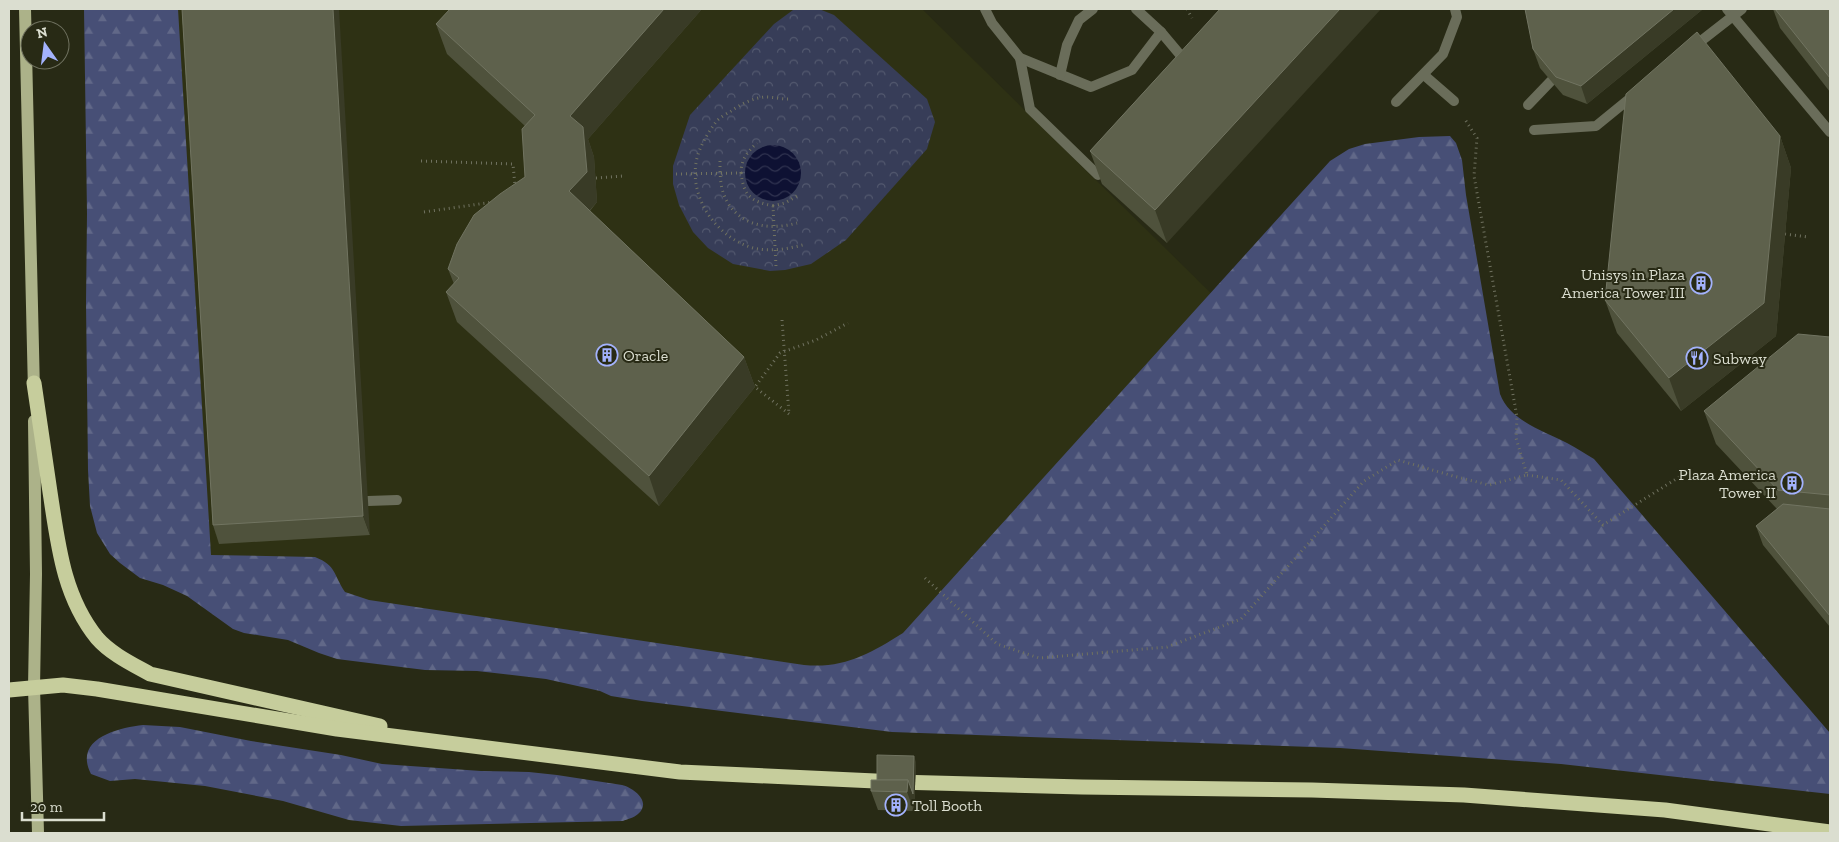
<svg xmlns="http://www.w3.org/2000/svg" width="1839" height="842" font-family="'Zilla Slab',serif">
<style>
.built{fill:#2e3114}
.forest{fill:url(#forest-firs)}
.park{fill:url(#park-crowns)}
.water{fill:url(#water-waves)}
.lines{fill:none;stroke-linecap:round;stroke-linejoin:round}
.path{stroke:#707260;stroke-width:3;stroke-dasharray:1 4;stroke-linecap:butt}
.lane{stroke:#6a6d5a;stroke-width:10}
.primary{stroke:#acb289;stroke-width:12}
.highway{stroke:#c6cd9c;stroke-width:15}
.wall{fill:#4f523c}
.shaded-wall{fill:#393b26}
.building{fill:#5e614c;stroke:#717461}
.labels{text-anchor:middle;stroke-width:4;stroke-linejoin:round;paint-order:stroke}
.poi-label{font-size:16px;fill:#dbded0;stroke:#282a15;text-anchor:start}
</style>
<defs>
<pattern id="forest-firs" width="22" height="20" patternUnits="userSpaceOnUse" patternTransform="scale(1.25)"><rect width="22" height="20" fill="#474f76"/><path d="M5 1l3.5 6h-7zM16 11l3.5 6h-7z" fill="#616888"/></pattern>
<pattern id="park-crowns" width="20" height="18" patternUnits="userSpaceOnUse" patternTransform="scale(1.25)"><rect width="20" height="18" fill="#373d58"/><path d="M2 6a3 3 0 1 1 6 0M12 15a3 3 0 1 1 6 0" fill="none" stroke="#53596f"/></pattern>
<pattern id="water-waves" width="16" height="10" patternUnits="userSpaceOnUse" patternTransform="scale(1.25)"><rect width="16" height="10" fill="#0e1133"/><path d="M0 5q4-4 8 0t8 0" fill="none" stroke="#303350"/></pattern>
</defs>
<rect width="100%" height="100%" fill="#282a15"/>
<!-- built -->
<polygon class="built" points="129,9 922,9 1224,306 916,712 151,579"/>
<!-- forest -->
<g class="forest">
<path d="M 84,9 L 178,9 L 211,555 L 315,557 C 337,566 333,574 345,592 L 369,600 L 804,665 C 844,669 871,653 903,633 L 1330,161 L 1349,149 L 1365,144 L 1419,137 L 1450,136 L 1456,143 L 1462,160 L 1466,195 L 1500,394 C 1510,421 1544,431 1567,443 C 1577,448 1585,454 1594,459 L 1830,733 L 1830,794 L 1561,764 L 1340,748 L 892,732 L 642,701 L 611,696 L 600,691 L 546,679 L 477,671 L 425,670 L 337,659 L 319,653 L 288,640 L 244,633 L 233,629 L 187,596 L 163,585 L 140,578 L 120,563 L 110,554 L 97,533 L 90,506 L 88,470 L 86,303 L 87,214 Z"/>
<path d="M 143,725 L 180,727 L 251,741 L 341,755 L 382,764 L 481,771 L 529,772 L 557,775 L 622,785 C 634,788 652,802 638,814 C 634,818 627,819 623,821 L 401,826 L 349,820 L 283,801 L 205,786 L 135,779 L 110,781 L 91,774 C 73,739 117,728 143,725 Z"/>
</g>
<!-- park -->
<polygon class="park" points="819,9 834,15 927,99 935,122 927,149 846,240 811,264 785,270 770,271 733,264 708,248 693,232 679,205 673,184 673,166 690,115 774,24 793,10"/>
<!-- water -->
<circle class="water" cx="773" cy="173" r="28"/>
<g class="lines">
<!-- path -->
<g class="path">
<polyline points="1187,9 1192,18"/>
<path d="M 788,99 C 781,99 773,97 765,97 C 753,98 741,104 731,111 C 726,114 719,118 716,122 C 707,134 698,149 696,163 C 690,200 718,238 753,248 C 770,252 789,249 806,244"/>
<polyline points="421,161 513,164 515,186"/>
<path d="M 720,161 C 720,170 720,180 722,189 C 732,224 765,232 797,223"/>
<path d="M 741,173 C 741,160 747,152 757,143"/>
<path d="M 676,174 L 741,173 C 744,197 751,201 773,206 L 776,267"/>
<polyline points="596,178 623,176"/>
<polyline points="773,206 785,203 797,196"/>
<polyline points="424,212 493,202"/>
<polyline points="1785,234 1808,237"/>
<polyline points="782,320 789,414"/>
<polyline points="789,414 755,387 780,353 816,340 848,323"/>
<polyline points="1527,475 1561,480 1603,525 1684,474"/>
<polyline points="925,578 997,644 1039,658 1167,647 1241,619 1364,481 1398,460 1453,476 1489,485 1527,475 1516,438 1517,417 1474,176 1477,138 1464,118"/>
</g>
<!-- lane -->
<g class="lane">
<polyline points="985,9 992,23 1020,58 1091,87 1132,70 1161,32 1136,9"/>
<polyline points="1727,9 1830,132"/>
<polyline points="1161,32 1187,63"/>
<polyline points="1692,48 1742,9"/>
<polyline points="1020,58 1030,109 1098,175 1106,166"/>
<polyline points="1060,75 1067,45 1079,20 1093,9"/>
<polyline points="1424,75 1454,101"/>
<polyline points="1396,102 1443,54 1457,17 1455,9"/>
<polyline points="1528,105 1551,81"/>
<polyline points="1534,130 1596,126 1634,95"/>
<polyline points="368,501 397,500"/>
</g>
<!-- primary -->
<g class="primary">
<polyline points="25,9 34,391"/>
<polyline points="34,421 36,574 34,687 38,833"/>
</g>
<!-- highway -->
<g class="highway">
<path d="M 34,383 C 39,419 45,456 50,492 C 58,544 63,596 97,638 C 111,654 132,664 150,674 L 380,726"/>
<polyline points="9,690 63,685 97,689 337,729 680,772 897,782 1082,787 1312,790 1464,795 1665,810 1830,832"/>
</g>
</g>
<!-- wall -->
<g class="wall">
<polygon points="182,9 370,535 219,544 213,525"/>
<polygon points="450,9 702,9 588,139 594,157 597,202 590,211 744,357 755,387 659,506 457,322 446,292 454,284 448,269 525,177 525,126 447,54 436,24"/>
<polygon points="1220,9 1167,243 1102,184 1090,151"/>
<polygon points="1525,9 1703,9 1587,104 1563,95 1540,68 1533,49"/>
<polygon points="1773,9 1830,9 1830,92 1780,28"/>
<polygon points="1780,136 1791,168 1776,336 1681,411 1617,333 1605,300"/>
<polygon points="1830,337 1830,627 1763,545 1756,526 1777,509 1716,444 1704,411"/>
<polygon points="916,762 914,811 878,810 871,791 877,780"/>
</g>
<!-- shaded-wall -->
<g class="shaded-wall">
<polygon points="333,9 339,9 370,535 363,516"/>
<polygon points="664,9 702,9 588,139 594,157 597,202 580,221 569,191 570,116"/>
<polygon points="1340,9 1381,9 1167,243 1155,210"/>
<polygon points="1674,9 1703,9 1587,104 1581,86"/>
<polygon points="1780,136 1791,168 1776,336 1681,411 1669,378"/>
<polygon points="744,357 755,387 659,506 649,476"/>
<polygon points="914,756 916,762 914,811 907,792 908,780"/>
</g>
<!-- building -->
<g class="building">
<polygon points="182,9 333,9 363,516 213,525"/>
<polygon points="450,9 664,9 570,116 583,127 587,172 569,191 744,357 649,476 446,292 459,278 448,269 457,244 474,215 500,194 525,177 522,129 535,115 436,24"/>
<polygon points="1220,9 1340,9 1155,210 1090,151"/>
<polygon points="1525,9 1674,9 1581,86 1556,77 1533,49"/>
<polygon points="1775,9 1830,9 1830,78"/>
<polygon points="1697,32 1780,136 1764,303 1669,378 1605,300 1626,94"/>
<polygon points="1798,334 1830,337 1830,495 1778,490 1704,411"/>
<polygon points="1783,504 1830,509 1830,616 1756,526"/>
<polygon points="877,755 914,756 913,794 908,780 877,780"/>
<polygon points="871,780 908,780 907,792 871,791"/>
</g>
<!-- icons -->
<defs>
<g id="building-ring" transform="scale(1.125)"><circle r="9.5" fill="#282a15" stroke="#a3b2fd" stroke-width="1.5"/><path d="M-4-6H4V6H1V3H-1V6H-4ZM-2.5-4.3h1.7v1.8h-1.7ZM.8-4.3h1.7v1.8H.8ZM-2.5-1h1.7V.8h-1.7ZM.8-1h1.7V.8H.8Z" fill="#a3b2fd"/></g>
<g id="restaurant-ring" transform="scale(1.125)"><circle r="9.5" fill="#282a15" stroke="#a3b2fd" stroke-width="1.5"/><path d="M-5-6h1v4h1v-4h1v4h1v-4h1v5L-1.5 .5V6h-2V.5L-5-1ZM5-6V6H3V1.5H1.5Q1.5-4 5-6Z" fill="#a3b2fd"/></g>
</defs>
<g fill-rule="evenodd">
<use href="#building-ring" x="1701" y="283"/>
<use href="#building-ring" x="607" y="355"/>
<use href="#restaurant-ring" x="1697" y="358"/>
<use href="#building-ring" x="1792" y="483"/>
<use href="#building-ring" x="896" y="805"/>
</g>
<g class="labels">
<!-- poi labels -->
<g class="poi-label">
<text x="1685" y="280" text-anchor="end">Unisys in Plaza<tspan x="1685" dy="18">America Tower III</tspan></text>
<text x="623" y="361">Oracle</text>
<text x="1713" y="364">Subway</text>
<text x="1776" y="480" text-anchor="end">Plaza America<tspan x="1776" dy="18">Tower II</tspan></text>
<text x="912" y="811">Toll Booth</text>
</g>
</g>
<!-- border -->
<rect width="1839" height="842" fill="none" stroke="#dbded0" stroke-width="20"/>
<!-- north arrow -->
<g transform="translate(45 45) rotate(346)"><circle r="24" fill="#282a15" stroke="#707260"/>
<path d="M0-4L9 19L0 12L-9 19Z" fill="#a3b2fd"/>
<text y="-8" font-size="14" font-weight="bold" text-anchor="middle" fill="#dbded0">N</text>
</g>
<!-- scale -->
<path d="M22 812v8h82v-8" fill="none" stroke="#dbded0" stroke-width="2.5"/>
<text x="30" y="812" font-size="15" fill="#dbded0" stroke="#282a15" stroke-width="4" paint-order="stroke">20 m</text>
</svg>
